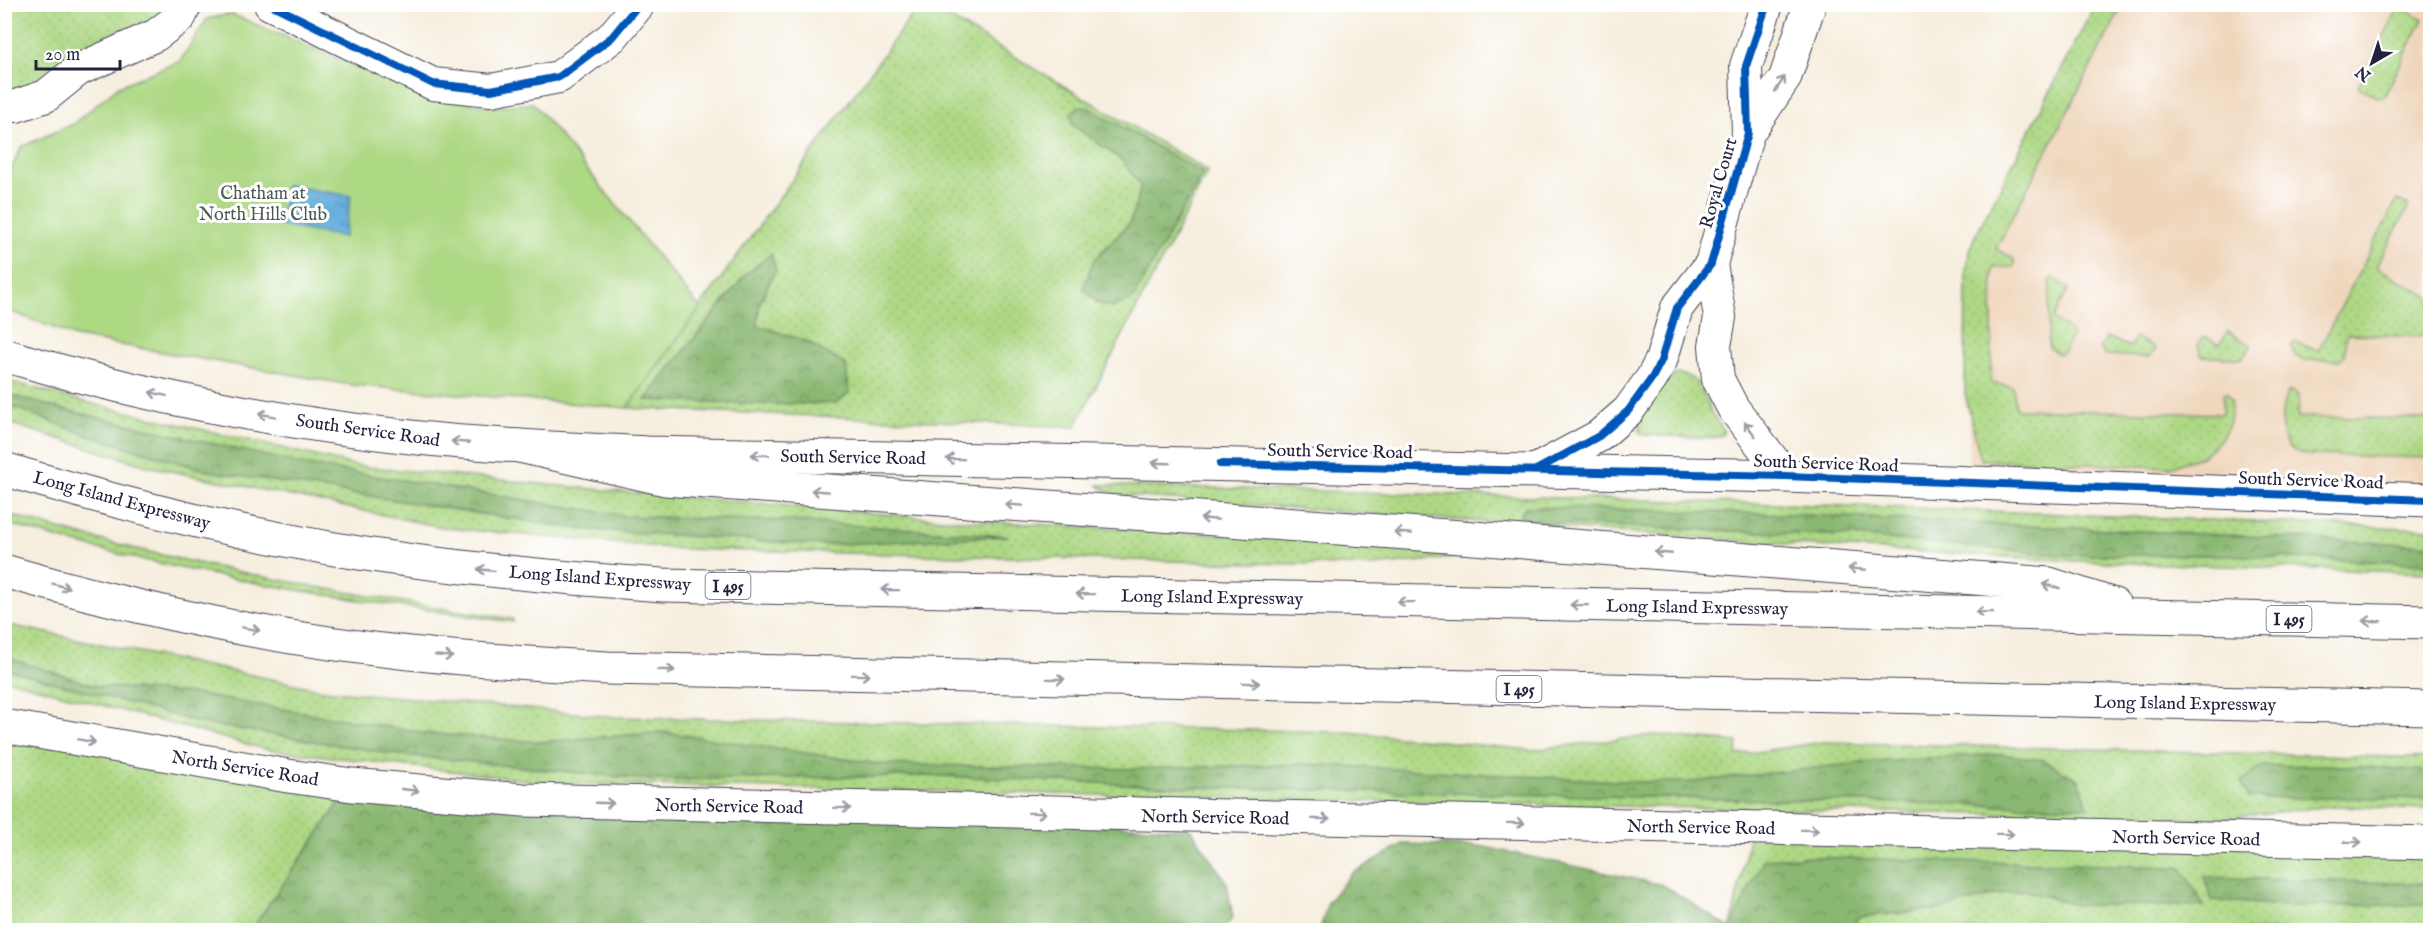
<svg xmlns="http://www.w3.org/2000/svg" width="2435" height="935" font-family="'IM FELL English',serif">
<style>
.built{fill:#efd6bb}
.grass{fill:url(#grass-dots);stroke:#687d60;stroke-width:1.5}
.forest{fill:url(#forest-crowns);stroke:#566d56;stroke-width:1.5}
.park{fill:#add884;stroke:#687d60;stroke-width:1.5}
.water{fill:url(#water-ripples);stroke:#43688c;stroke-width:1.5}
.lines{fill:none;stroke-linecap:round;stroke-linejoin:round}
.street-casing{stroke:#424153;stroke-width:34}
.secondary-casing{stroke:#424153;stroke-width:35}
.highway-casing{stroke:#424153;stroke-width:35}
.street{stroke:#fff;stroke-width:32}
.secondary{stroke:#fff;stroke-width:33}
.highway{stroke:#fff;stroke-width:33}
.cycleway-casing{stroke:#fff;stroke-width:11}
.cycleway{stroke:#0057b8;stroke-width:8}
.oneway{stroke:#9c9ca7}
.labels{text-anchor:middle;stroke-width:6;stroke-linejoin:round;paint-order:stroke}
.shield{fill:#fff;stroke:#646476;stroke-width:1.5}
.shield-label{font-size:16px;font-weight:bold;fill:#22223b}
.street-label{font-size:18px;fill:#22223b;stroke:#fff}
.park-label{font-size:18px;fill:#4c5951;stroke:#fff}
</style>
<defs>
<pattern id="grass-dots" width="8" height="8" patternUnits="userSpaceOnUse" patternTransform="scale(1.5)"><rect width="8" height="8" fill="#add884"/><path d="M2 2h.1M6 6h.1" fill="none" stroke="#95b973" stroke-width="1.8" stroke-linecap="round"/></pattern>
<pattern id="forest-crowns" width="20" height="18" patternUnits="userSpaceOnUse" patternTransform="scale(1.5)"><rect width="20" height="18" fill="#8ab872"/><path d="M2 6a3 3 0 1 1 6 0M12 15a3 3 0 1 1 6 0" fill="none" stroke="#70955f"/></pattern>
<pattern id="water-ripples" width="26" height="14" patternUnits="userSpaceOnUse" patternTransform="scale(1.5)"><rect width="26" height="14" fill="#64addc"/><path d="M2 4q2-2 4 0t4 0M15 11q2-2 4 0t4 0" fill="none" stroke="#528cb4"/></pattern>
</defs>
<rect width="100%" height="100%" fill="#fff"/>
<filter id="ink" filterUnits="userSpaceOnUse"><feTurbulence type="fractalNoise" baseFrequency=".0167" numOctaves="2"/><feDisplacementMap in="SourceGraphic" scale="12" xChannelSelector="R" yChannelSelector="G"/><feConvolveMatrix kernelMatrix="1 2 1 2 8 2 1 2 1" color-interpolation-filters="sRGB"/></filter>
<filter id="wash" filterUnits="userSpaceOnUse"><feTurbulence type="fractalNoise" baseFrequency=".008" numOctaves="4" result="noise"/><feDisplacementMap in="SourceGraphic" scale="24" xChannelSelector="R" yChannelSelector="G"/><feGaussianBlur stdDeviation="1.35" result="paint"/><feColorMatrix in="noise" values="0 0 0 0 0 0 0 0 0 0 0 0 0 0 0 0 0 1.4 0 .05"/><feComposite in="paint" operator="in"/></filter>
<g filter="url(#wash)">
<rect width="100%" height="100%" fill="#f6eede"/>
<!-- built -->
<polygon class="built" points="2097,5 2430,5 2430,484 1969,475 1970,276"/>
<!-- grass -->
<g class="grass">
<polygon points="5,5 186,5 180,17 5,98"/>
<polygon points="919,5 927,5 1208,171 1075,427 627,408"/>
<polygon points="2095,5 2123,5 1996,249 2013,258 2015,263 2013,267 1993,268 1991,383 2013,387 2016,409 2222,414 2223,393 2227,393 2232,400 2230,422 2222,437 2203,456 2170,467 1981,460 1965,394 1966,266 1973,240"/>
<polygon points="2400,5 2409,5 2407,10 2423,19 2387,91 2383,97 2378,98 2358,87"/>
<polygon points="2397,200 2409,206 2376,267 2430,297 2430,337 2347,334 2345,355 2340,360 2303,360 2295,356 2291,346 2296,342 2318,351"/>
<polygon points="2054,278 2069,288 2053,319 2069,330 2072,336 2064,351 2059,354 2049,347 2048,342 2050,281"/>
<polygon points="2228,331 2251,346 2242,359 2202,356 2198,345 2201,339 2206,337 2220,344"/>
<polygon points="2107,337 2130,347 2135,338 2153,346 2156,351 2149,357 2106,355 2100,349"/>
<path d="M 1677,374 C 1700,375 1702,392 1710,410 C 1714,417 1719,424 1724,431 L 1722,435 L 1713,438 L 1644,435 L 1639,432 C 1640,412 1660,384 1677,374 Z"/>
<polygon points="4,380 97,405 359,466 613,491 943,519 1381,543 1463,557 1373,566 681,549 446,528 147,466 5,422"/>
<path d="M 2289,391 L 2295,392 L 2299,397 L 2298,417 L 2430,419 L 2430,458 L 2309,455 C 2304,454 2295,452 2291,449 C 2278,440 2280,403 2289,391 Z"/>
<polygon points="1097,485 1890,507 2430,529 2430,573 2076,561 1797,545 1115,495"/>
<path d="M 4,513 C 171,564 342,593 513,619 L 513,622 C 342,599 170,574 5,523 Z"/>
<polygon points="4,624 324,690 616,717 1349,732 1531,750 1654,735 1738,742 1736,755 1823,742 2430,758 2430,809 2332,806 2215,819 552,783 264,749 5,679"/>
<polygon points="5,726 352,785 251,930 5,930"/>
<polygon points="1751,828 2430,843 2430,930 1730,930"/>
</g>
<!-- forest -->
<g class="forest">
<polygon points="1078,107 1089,108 1203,173 1133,299 1112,308 1098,303 1083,288 1094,260 1130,223 1141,187 1123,161 1073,125 1071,114"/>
<polygon points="771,254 776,269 760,302 757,325 808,342 846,365 849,393 836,403 766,404 645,400 745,275"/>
<polygon points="4,393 49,406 301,464 625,516 790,521 1009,536 821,545 579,529 208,471 90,436 5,404"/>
<polygon points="1525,507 1783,514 2430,545 2430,564 2225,555 2063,555 1853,536 1542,523 1520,517"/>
<polygon points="5,657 96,686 194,694 424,733 541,742 664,732 879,764 1127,769 1305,764 1637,782 1693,782 1859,763 2002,754 2043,760 2079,780 2088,807 1189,787 939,776 651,780 393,754 201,723 5,669"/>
<polygon points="2326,765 2430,771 2430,798 2249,798 2241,782 2262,766"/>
<polygon points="352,785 1191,829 1227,883 1233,918 1222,930 251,930"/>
<polygon points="1403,844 1480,846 1663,885 1730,928 1764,859 1803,857 2181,867 2204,906 2077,905 2023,890 1995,895 1941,909 1860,917 1847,930 1320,930 1328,902 1351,874"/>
<polygon points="2204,877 2430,884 2430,905 2284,906 2212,900"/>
</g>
<!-- park -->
<polygon class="park" points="231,14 423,94 494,107 533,103 700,308 627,408 351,385 76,337 5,309 5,184 21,147 73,124 119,86 180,61 207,19"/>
<!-- water -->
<polygon class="water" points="286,185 351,196 344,237 280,226"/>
</g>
<g filter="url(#ink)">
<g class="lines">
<!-- street casing -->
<g class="street-casing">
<g id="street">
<polyline points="270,4 433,84 491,90 559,77 612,37 639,4"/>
<polyline points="16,106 46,96 78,70 156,35 180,17 186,4"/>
<polyline points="1748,133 1785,78 1810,4"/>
<polyline points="1711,264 1720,317 1715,346 1718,379 1733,408 1785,476"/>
<polyline points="1534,471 1599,436 1628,411 1652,378 1661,361 1677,308 1711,264 1748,133 1746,66 1767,4"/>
</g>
</g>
<!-- secondary casing -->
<g class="secondary-casing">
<g id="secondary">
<path d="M 4,355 C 139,395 280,423 419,438 C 495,446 571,449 647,453 L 1785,476 L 2430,500"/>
<polyline points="4,726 288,776 352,785 523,800 2430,843"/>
</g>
</g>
<!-- highway casing -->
<g class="highway-casing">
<g id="highway">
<polyline points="519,446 665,479 1461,537 2049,584 2114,605"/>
<path d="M 4,469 C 120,504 239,534 359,553 C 460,569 561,578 662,585 L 2430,622"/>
<path d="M 4,571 C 136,609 272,639 409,653 C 475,660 541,664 607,668 L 2430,708"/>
</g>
</g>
<!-- street -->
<use href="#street" class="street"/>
<!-- secondary -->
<use href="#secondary" class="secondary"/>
<!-- highway -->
<use href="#highway" class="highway"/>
<!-- cycleway casing -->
<g class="cycleway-casing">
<g id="cycleway">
<polyline points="270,4 433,84 491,90 559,77 612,37 639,4"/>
<polyline points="1220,464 1785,476 2430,500"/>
<polyline points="1536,470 1599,436 1628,411 1652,378 1661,361 1677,308 1711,264 1748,133 1746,66 1767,4"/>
</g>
</g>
<!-- cycleway -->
<use href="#cycleway" class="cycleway"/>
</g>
<!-- one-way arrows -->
<defs><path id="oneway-shaft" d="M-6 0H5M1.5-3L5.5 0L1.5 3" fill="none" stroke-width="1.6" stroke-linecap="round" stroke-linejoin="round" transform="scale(1.5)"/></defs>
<g class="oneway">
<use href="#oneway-shaft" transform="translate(1780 84) rotate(-58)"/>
<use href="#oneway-shaft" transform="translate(158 394) rotate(-168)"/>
<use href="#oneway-shaft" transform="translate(267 415) rotate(-170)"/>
<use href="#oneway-shaft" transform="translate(1750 429) rotate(-127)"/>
<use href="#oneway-shaft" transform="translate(460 442) rotate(-175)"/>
<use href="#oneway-shaft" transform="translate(760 455) rotate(-179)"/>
<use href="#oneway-shaft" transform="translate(955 459) rotate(-179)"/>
<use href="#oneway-shaft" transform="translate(1161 463) rotate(-178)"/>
<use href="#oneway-shaft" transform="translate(820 491) rotate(-176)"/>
<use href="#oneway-shaft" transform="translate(1014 505) rotate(-176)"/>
<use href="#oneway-shaft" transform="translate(1209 519) rotate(-176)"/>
<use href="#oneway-shaft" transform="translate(1403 533) rotate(-176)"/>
<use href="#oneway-shaft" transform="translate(1663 553) rotate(-175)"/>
<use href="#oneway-shaft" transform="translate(1857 569) rotate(-175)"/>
<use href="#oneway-shaft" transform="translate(486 570) rotate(-174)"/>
<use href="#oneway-shaft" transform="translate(61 586) rotate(15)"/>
<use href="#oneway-shaft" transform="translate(2051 586) rotate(-167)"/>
<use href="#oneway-shaft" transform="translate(890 590) rotate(-179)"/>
<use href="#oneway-shaft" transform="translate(1085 594) rotate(-179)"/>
<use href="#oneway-shaft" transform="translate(1406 602) rotate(-179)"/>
<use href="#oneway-shaft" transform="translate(1579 605) rotate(-179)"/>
<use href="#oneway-shaft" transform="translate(1984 612) rotate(-179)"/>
<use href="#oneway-shaft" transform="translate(2372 621) rotate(-179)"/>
<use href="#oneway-shaft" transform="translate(251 629) rotate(10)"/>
<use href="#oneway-shaft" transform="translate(444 656) rotate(5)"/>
<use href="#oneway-shaft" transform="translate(666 670) rotate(2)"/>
<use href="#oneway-shaft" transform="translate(861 675) rotate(1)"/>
<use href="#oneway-shaft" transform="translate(1056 679) rotate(1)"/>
<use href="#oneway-shaft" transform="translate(1251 683) rotate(1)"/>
<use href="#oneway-shaft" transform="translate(87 741) rotate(10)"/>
<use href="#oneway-shaft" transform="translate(410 790) rotate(6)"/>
<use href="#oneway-shaft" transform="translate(605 803) rotate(2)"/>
<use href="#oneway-shaft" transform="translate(842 808) rotate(1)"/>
<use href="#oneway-shaft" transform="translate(1037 813) rotate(1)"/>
<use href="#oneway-shaft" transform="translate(1321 819) rotate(1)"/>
<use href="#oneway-shaft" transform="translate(1516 823) rotate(1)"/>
<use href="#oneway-shaft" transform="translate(1810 830) rotate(1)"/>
<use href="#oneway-shaft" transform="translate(2005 834) rotate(1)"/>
<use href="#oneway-shaft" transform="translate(2353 842) rotate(1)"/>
</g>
</g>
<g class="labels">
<!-- shield labels -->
<g class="shield">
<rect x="705.5" y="573" width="45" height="26" rx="4.5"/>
<rect x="2266.5" y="606" width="45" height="26" rx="4.5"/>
<rect x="1496.5" y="676" width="45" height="26" rx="4.5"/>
</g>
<g class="shield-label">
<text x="728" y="592">I 495</text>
<text x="2289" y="625">I 495</text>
<text x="1519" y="695">I 495</text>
</g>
<!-- street labels -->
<g class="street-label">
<text transform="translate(1718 183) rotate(-74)" y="6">Royal Court</text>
<text transform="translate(368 430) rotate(8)" y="6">South Service Road</text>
<text transform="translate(1340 451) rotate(1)" y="6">South Service Road</text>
<text transform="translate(853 457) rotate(1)" y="6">South Service Road</text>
<text transform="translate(1826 463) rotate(2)" y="6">South Service Road</text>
<text transform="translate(2311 480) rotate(2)" y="6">South Service Road</text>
<text transform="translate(122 500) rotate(15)" y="6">Long Island Expressway</text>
<text transform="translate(600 578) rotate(4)" y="6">Long Island Expressway</text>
<text transform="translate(1212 597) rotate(1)" y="6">Long Island Expressway</text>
<text transform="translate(1697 607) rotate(1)" y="6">Long Island Expressway</text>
<text transform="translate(2185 703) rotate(1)" y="6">Long Island Expressway</text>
<text transform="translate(245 768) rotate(9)" y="6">North Service Road</text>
<text transform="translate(729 806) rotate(1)" y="6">North Service Road</text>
<text transform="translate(1215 817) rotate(1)" y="6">North Service Road</text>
<text transform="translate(1701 827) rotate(1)" y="6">North Service Road</text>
<text transform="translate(2186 838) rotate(1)" y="6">North Service Road</text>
</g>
<!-- park labels -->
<g class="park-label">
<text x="263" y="199">Chatham at<tspan x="263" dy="21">North Hills Club</tspan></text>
</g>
</g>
<!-- margin -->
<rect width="2435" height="935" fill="none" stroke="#fff" stroke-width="24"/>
<!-- north arrow -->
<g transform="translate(2372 63) rotate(219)" stroke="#ffffff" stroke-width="4.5" paint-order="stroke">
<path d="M0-4.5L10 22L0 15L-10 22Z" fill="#22223b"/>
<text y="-9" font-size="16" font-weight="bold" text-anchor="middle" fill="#22223b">N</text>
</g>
<!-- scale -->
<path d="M36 60v9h84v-9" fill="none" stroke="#22223b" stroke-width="3"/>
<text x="45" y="60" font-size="18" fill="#22223b" stroke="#ffffff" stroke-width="4.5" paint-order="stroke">20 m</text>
</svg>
